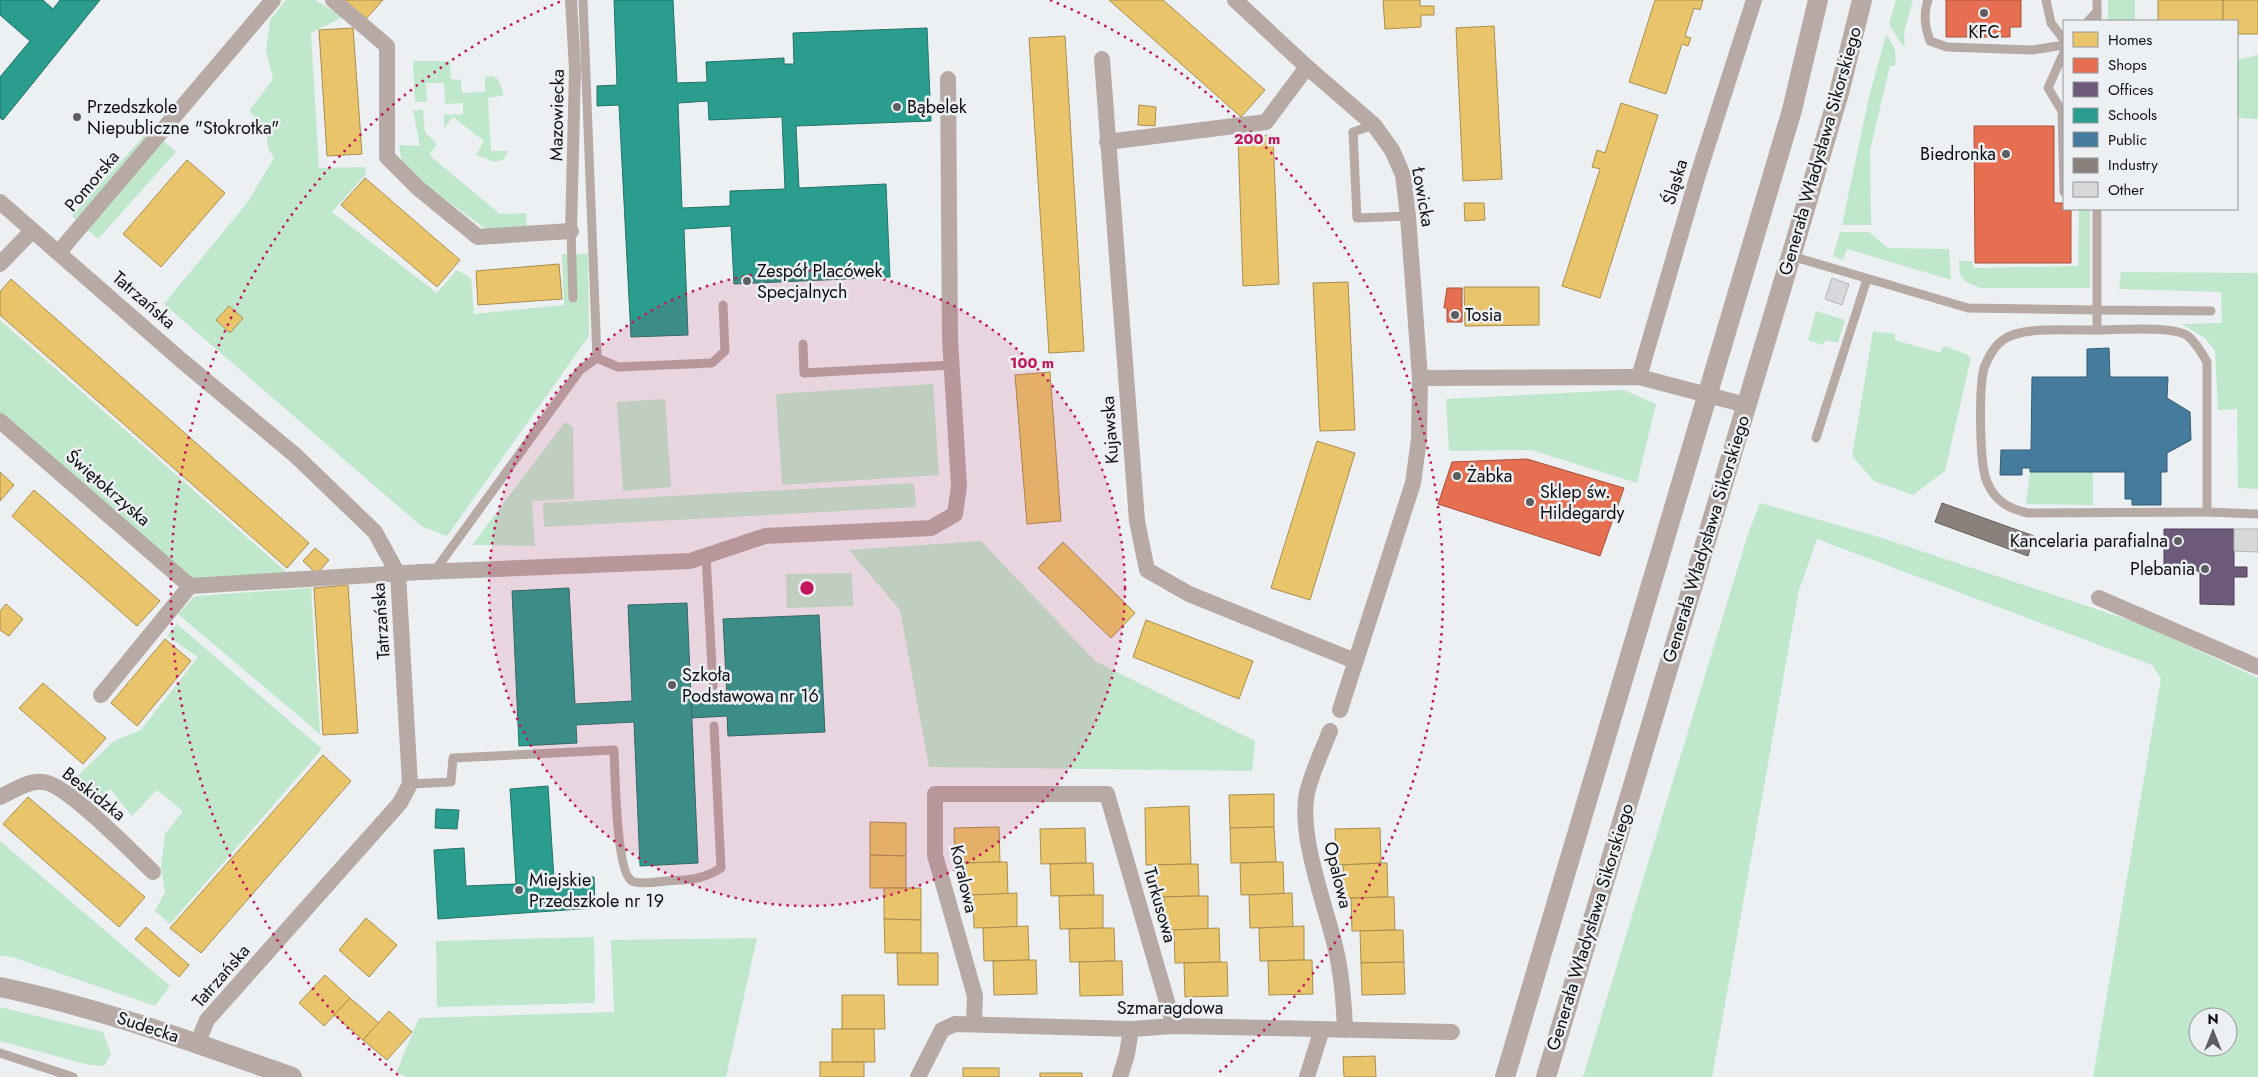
<svg xmlns="http://www.w3.org/2000/svg" width="2258" height="1077" font-family="Jost,sans-serif">
<style>
.green{fill:#bfe7cc;fill-rule:evenodd}
.homes{fill:#e9c46a;stroke:#a88e4f}
.shops{fill:#e76f51;stroke:#a6523e}
.offices{fill:#6d597a;stroke:#51435a}
.schools{fill:#2a9d8f;stroke:#227369;fill-rule:evenodd}
.public{fill:#457b9d;stroke:#355b73}
.industry{fill:#8a817c;stroke:#655f5c}
.building{fill:#d6d8d9;stroke:#b2b4b5}
.lines{fill:none;stroke-linecap:round;stroke-linejoin:round}
.service{stroke:#b7a9a4;stroke-width:9}
.pedestrian{stroke:#b7a9a4;stroke-width:12}
.minor{stroke:#b7a9a4;stroke-width:16}
.tertiary{stroke:#b7a9a4;stroke-width:20}
.ring{fill:none;stroke:#c2185b;stroke-width:2.5;stroke-dasharray:2.5 5}
.poi-dot{fill:#5d5e60;stroke:#ecf0f3;stroke-width:2}
.labels{text-anchor:middle;stroke-width:5;stroke-linejoin:round;paint-order:stroke}
.poi-label{font-size:18px;fill:#0f1011;stroke:#ecf0f3;text-anchor:start}
.street-label{font-size:18px;fill:#0f1011;stroke:#ecf0f3}
.centre{fill:#c2185b;stroke:#ecf0f3;stroke-width:2.5}
.ring-label{font-size:15px;text-anchor:middle;font-weight:bold;fill:#c2185b;stroke:#ecf0f3;stroke-width:5;stroke-linejoin:round;paint-order:stroke}
</style>
<rect width="100%" height="100%" fill="#edf0f2"/>
<!-- green -->
<g class="green">
<polygon points="286,0 315,0 343,17 311,33 319,168 365,167 366,174 332,212 437,293 457,270 471,278 474,314 564,305 562,254 588,254 589,336 447,536 421,526 164,304 247,203 274,158 268,148 266,129 249,111 273,79 266,50 270,20"/>
<polygon points="1896,0 1913,0 1904,32 1905,45 1902,45 1889,24"/>
<rect x="2108" y="0" width="27" height="21"/>
<path d="M 1886,35 C 1895,46 1897,53 1895,66 L 1890,66 L 1870,150 L 1871,225 L 1842,225 L 1869,97 Z"/>
<polygon points="2258,55 2258,119 2237,118 2237,60"/>
<polygon points="413,61 450,61 451,79 461,80 462,93 485,92 485,77 491,76 498,79 504,95 488,98 491,151 508,151 503,160 494,162 476,155 484,141 453,117 444,128 444,115 463,114 463,103 445,104 444,83 426,83 427,102 415,102"/>
<polygon points="413,110 423,110 425,132 437,144 429,155 500,214 526,213 528,242 504,242 403,169 399,145 420,146"/>
<polygon points="150,129 176,152 98,239 72,216"/>
<polygon points="2079,209 2090,209 2090,288 1980,288 1966,282 1960,275 1959,261 1972,261 1974,268 2078,266"/>
<polygon points="1840,232 1869,232 1888,248 1949,249 1951,280 1847,249 1843,260 1833,256"/>
<polygon points="2121,272 2258,273 2258,489 2238,488 2237,409 2218,410 2215,351 2205,338 2181,324 2222,323 2221,292 2119,289"/>
<polygon points="1816,311 1845,320 1838,343 1826,340 1823,345 1808,340"/>
<polygon points="0,320 291,576 191,580 0,414"/>
<polygon points="1873,331 1895,334 1895,340 1940,353 1944,346 1966,354 1971,358 1945,471 1913,495 1874,481 1852,456"/>
<polygon points="933,384 939,475 782,485 776,394"/>
<polygon points="1624,390 1656,404 1637,483 1531,450 1449,451 1446,399"/>
<polygon points="665,399 671,487 623,491 617,402"/>
<polygon points="565,422 573,427 574,499 532,501 535,546 472,545"/>
<polygon points="2030,472 2093,472 2093,505 2026,504"/>
<polygon points="914,483 916,507 544,527 543,503"/>
<path d="M 1760,503 L 1876,536 L 2141,624 L 2258,678 L 2258,1077 L 2093,1077 L 2161,679 L 2152,665 L 1817,539 L 1799,590 L 1712,1077 L 1583,1077 L 1748,534 ZM 2198,1017 L 2228,1017 L 2228,1047 L 2198,1047 Z"/>
<polygon points="981,541 1095,661 1255,741 1252,771 929,767 900,610 849,550"/>
<polygon points="852,573 853,606 787,608 786,574"/>
<polygon points="311,588 320,734 178,614 195,596"/>
<polygon points="177,624 322,749 170,924 155,911 165,892 161,867 165,834 183,811 157,790 132,816 110,789 93,804 69,784 114,741 141,730 198,657 167,636"/>
<polygon points="0,841 170,986 155,1006 12,957 0,956"/>
<polygon points="594,937 595,1003 437,1007 436,941"/>
<polygon points="757,938 726,1077 407,1077 396,1073 419,1018 614,1012 611,940"/>
<polygon points="0,1007 103,1032 111,1054 104,1066 89,1065 0,1041"/>
</g>
<!-- homes -->
<g class="homes">
<polygon points="342,0 383,0 365,20"/>
<polygon points="1109,0 1163,0 1265,90 1241,117"/>
<polygon points="1383,0 1420,0 1420,6 1434,6 1434,15 1421,15 1421,27 1385,29"/>
<polygon points="1655,0 1703,0 1700,10 1694,8 1685,36 1691,38 1688,46 1682,44 1666,94 1629,82"/>
<rect x="2158" y="0" width="65" height="21"/>
<polygon points="2223,0 2258,0 2258,34 2237,34 2237,21 2223,21"/>
<polygon points="1494,26 1502,179 1463,181 1456,28"/>
<polygon points="353,28 362,154 327,156 319,30"/>
<polygon points="1065,36 1084,351 1049,353 1029,38"/>
<polygon points="1621,103 1658,115 1600,298 1562,286 1600,169 1592,167 1597,150 1605,153"/>
<polygon points="1139,105 1156,107 1155,126 1138,125"/>
<polygon points="1273,135 1279,284 1243,286 1238,137"/>
<polygon points="187,160 225,193 161,267 123,234"/>
<polygon points="365,178 460,260 437,287 341,205"/>
<polygon points="1464,203 1484,203 1485,220 1465,221"/>
<polygon points="559,264 562,299 478,305 476,271"/>
<polygon points="11,279 309,543 287,568 0,315 0,292"/>
<polygon points="1348,282 1355,430 1320,431 1313,283"/>
<polygon points="1464,287 1539,287 1539,325 1465,326"/>
<polygon points="229,306 243,318 230,333 216,320"/>
<polygon points="1050,372 1061,521 1027,524 1015,375"/>
<polygon points="1317,441 1355,453 1310,600 1271,588"/>
<polygon points="0,472 14,485 0,501"/>
<polygon points="34,490 160,601 137,626 12,516"/>
<polygon points="1063,542 1135,613 1111,638 1038,568"/>
<polygon points="315,548 329,560 317,574 303,561"/>
<polygon points="348,585 358,733 323,735 314,588"/>
<polygon points="6,604 23,619 9,636 0,630 0,611"/>
<polygon points="1146,620 1253,661 1239,699 1133,657"/>
<polygon points="165,639 191,661 137,726 111,703"/>
<polygon points="43,683 106,738 83,764 19,708"/>
<polygon points="323,755 351,781 201,953 170,928"/>
<polygon points="1274,794 1274,827 1230,828 1229,795"/>
<polygon points="28,797 145,897 119,927 3,824"/>
<polygon points="1189,806 1191,864 1146,865 1145,808"/>
<polygon points="870,822 906,823 906,856 870,855"/>
<polygon points="999,827 1000,862 955,863 954,828"/>
<polygon points="1274,827 1276,862 1231,863 1230,828"/>
<polygon points="1085,828 1086,863 1041,864 1040,829"/>
<polygon points="1380,828 1381,863 1336,865 1335,829"/>
<polygon points="870,855 906,856 906,888 870,888"/>
<polygon points="1000,862 1007,862 1008,894 965,895 964,863"/>
<polygon points="1276,862 1283,862 1284,894 1241,895 1240,863"/>
<polygon points="1086,863 1093,863 1094,895 1051,896 1050,864"/>
<polygon points="1381,863 1387,863 1388,897 1344,898 1343,865"/>
<polygon points="1191,864 1198,864 1199,896 1156,897 1155,865"/>
<polygon points="884,888 921,888 921,920 884,919"/>
<polygon points="1017,893 1017,927 974,928 973,895"/>
<polygon points="1292,893 1293,927 1250,928 1249,895"/>
<polygon points="1094,895 1103,895 1103,928 1060,929 1059,896"/>
<polygon points="1199,896 1208,896 1208,929 1165,930 1164,897"/>
<polygon points="1388,897 1394,897 1395,930 1352,931 1351,898"/>
<polygon points="366,918 397,945 369,977 339,950"/>
<polygon points="884,919 921,920 921,953 885,953"/>
<polygon points="1028,926 1029,960 984,961 983,928"/>
<polygon points="1304,926 1304,960 1260,961 1259,928"/>
<polygon points="146,927 189,965 179,977 135,939"/>
<polygon points="1103,928 1114,928 1115,961 1070,962 1069,929"/>
<polygon points="1219,928 1220,962 1175,963 1174,930"/>
<polygon points="1395,930 1403,930 1404,962 1361,963 1360,931"/>
<polygon points="897,953 938,953 938,985 898,985"/>
<polygon points="1029,960 1036,960 1037,994 994,995 993,961"/>
<polygon points="1304,960 1312,960 1313,994 1269,995 1268,961"/>
<polygon points="1115,961 1122,961 1123,995 1080,996 1079,962"/>
<polygon points="1220,962 1227,962 1228,996 1185,997 1184,963"/>
<polygon points="1404,962 1405,994 1362,995 1361,963"/>
<polygon points="325,975 350,998 324,1026 299,1003"/>
<polygon points="842,995 884,995 885,1029 842,1029"/>
<polygon points="350,998 379,1023 363,1040 334,1015"/>
<polygon points="389,1011 412,1032 387,1060 363,1040"/>
<polygon points="832,1029 874,1029 875,1062 832,1062"/>
<polygon points="1375,1056 1376,1077 1344,1077 1343,1057"/>
<rect x="820" y="1062" width="44" height="15"/>
<rect x="963" y="1068" width="36" height="9"/>
<rect x="1040" y="1073" width="42" height="4"/>
</g>
<!-- shops -->
<g class="shops">
<polygon points="1946,0 2021,0 2021,27 2010,27 2010,37 1946,37"/>
<polygon points="1974,126 2054,126 2054,203 2064,203 2064,209 2071,209 2071,263 1975,263"/>
<polygon points="1447,288 1462,288 1462,322 1447,322 1447,308 1444,308"/>
<polygon points="1527,459 1624,488 1600,556 1438,504 1452,462"/>
</g>
<!-- offices -->
<polygon class="offices" points="2164,529 2234,529 2234,567 2247,567 2247,577 2234,577 2234,605 2200,604 2200,571 2164,571"/>
<!-- schools -->
<g class="schools">
<polygon points="0,0 43,0 53,9 60,0 100,0 3,120 0,118 0,77 30,41 0,15"/>
<path d="M 614,0 L 673,0 L 677,83 L 707,82 L 706,62 L 784,58 L 784,64 L 794,64 L 793,33 L 927,28 L 931,121 L 796,126 L 799,188 L 886,184 L 890,277 L 734,284 L 731,226 L 684,229 L 688,335 L 631,337 L 619,105 L 597,106 L 597,86 L 617,85 ZM 708,101 L 709,120 L 782,117 L 785,189 L 730,191 L 730,206 L 682,208 L 678,103 Z"/>
<polygon points="569,588 575,704 632,701 628,605 687,603 698,863 640,866 634,722 576,725 577,743 519,746 512,591"/>
<polygon points="819,615 825,732 728,736 727,716 692,718 691,698 727,697 723,619"/>
<polygon points="548,786 554,879 594,877 595,908 438,919 434,850 464,848 466,886 516,884 510,789"/>
<polygon points="436,809 459,810 457,829 435,828"/>
</g>
<!-- public -->
<polygon class="public" points="2109,348 2110,377 2168,377 2167,398 2190,412 2191,440 2167,453 2167,472 2161,472 2161,505 2132,505 2132,499 2125,499 2125,472 2030,472 2030,468 2022,468 2022,475 2000,475 2001,450 2031,450 2032,377 2087,377 2087,349"/>
<!-- industry -->
<polygon class="industry" points="1942,503 2034,536 2028,556 1935,522"/>
<!-- building -->
<g class="building">
<polygon points="1832,278 1849,284 1842,305 1825,299"/>
<polygon points="2234,529 2258,529 2258,552 2234,551"/>
</g>
<g class="lines">
<!-- service -->
<g class="service">
<path d="M 1928,0 C 1923,14 1925,28 1930,41 L 1947,47 L 2032,50 L 2064,45"/>
<polyline points="2046,0 2051,23 2064,40"/>
<polyline points="2088,21 2097,12"/>
<polyline points="2097,21 2097,0"/>
<polyline points="1374,125 1353,132 1357,218 1408,216"/>
<polyline points="2064,192 2062,111 2048,88 2064,52"/>
<polyline points="2097,209 2097,310 2211,311"/>
<polyline points="571,231 573,298"/>
<polyline points="1791,256 1968,308 2097,310 2097,330"/>
<path d="M 2097,330 C 2118,330 2172,325 2188,336 C 2196,343 2202,353 2207,362 L 2207,512 L 2028,513 C 2009,509 1995,501 1987,482 C 1979,464 1979,387 1984,368 C 1988,358 1994,346 2003,340 C 2023,325 2073,331 2097,330 Z"/>
<polyline points="803,344 804,373 952,365"/>
<polyline points="597,358 618,367 712,363 725,351 723,305"/>
<polyline points="1816,438 1867,279"/>
<polyline points="2207,512 2258,514"/>
<polyline points="706,555 713,686"/>
<polyline points="434,572 580,370 597,358 583,0"/>
<path d="M 410,784 L 451,782 L 453,758 L 614,750 C 615,771 616,873 632,881 C 640,885 657,882 666,881 C 688,880 702,880 721,868 L 714,726"/>
<polyline points="0,1053 73,1077"/>
</g>
<!-- pedestrian -->
<polyline class="pedestrian" points="571,231 575,69 571,0"/>
<!-- minor -->
<g class="minor">
<polyline points="333,0 387,46 387,157 418,188 478,237 571,231"/>
<polyline points="1235,0 1307,67 1374,125 1392,150 1403,175 1408,216 1420,378 1419,439 1413,483 1340,710"/>
<polyline points="1102,59 1137,521 1147,570 1189,594 1355,661"/>
<polyline points="1107,142 1266,122 1307,67"/>
<polyline points="0,202 181,360 295,455 375,532 398,574 410,784 400,803 207,1020 197,1044"/>
<polyline points="59,252 273,0"/>
<polyline points="0,264 32,231"/>
<polyline points="1639,377 1697,178 1754,0"/>
<polyline points="1420,378 1639,377 1746,405"/>
<polyline points="0,421 190,586 422,572 690,561 765,536 931,528 955,514 959,486 950,339 948,79"/>
<polyline points="2099,598 2258,667"/>
<polyline points="101,695 190,586"/>
<path d="M 1330,731 C 1322,751 1312,772 1307,793 C 1298,836 1326,906 1336,950 C 1342,976 1344,1003 1345,1030"/>
<path d="M 0,797 C 13,791 29,780 43,782 C 66,783 133,853 153,872"/>
<polyline points="974,1023 975,996 935,855 935,794 1107,794 1174,1026"/>
<polyline points="918,1077 942,1030 955,1024 1131,1029 1174,1026 1452,1032"/>
<polyline points="1120,1077 1127,1054 1131,1029"/>
<polyline points="1307,1077 1322,1029"/>
</g>
<!-- tertiary -->
<g class="tertiary">
<path d="M 0,987 C 100,1008 196,1043 292,1077"/>
<polyline points="1505,1077 1792,110 1818,0"/>
<polyline points="1546,1077 1797,236 1839,93 1862,0"/>
</g>
</g>
<!-- distance rings -->
<circle cx="807" cy="588" r="318" fill="#c2185b" fill-opacity=".12"/>
<g class="ring">
<circle cx="807" cy="588" r="318"/>
<path d="M398 1075A636 636 0 0 1 564 0M1050 0A636 636 0 0 1 1216 1075"/>
</g>
<!-- markers -->
<g class="poi-dot">
<circle cx="1984" cy="13" r="5"/>
<circle cx="897" cy="107" r="5"/>
<circle cx="77" cy="117" r="5"/>
<circle cx="2006" cy="154" r="5"/>
<circle cx="747" cy="281" r="5"/>
<circle cx="1455" cy="315" r="5"/>
<circle cx="1457" cy="476" r="5"/>
<circle cx="1530" cy="502" r="5"/>
<circle cx="2178" cy="541" r="5"/>
<circle cx="2205" cy="569" r="5"/>
<circle cx="672" cy="685" r="5"/>
<circle cx="519" cy="890" r="5"/>
</g>
<g class="labels">
<!-- poi labels -->
<g class="poi-label">
<text x="1984" y="38" text-anchor="middle">KFC</text>
<text x="87" y="113">Przedszkole<tspan x="87" dy="21">Niepubliczne "Stokrotka"</tspan></text>
<text x="907" y="113">Bąbelek</text>
<text x="1996" y="160" text-anchor="end">Biedronka</text>
<text x="757" y="277">Zespół Placówek<tspan x="757" dy="21">Specjalnych</tspan></text>
<text x="1465" y="321">Tosia</text>
<text x="1467" y="482">Żabka</text>
<text x="1540" y="498">Sklep św.<tspan x="1540" dy="21">Hildegardy</tspan></text>
<text x="2168" y="547" text-anchor="end">Kancelaria parafialna</text>
<text x="2195" y="575" text-anchor="end">Plebania</text>
<text x="682" y="681">Szkoła<tspan x="682" dy="21">Podstawowa nr 16</tspan></text>
<text x="529" y="886">Miejskie<tspan x="529" dy="21">Przedszkole nr 19</tspan></text>
</g>
<!-- street labels -->
<g class="street-label">
<text transform="translate(557 115) rotate(-89)" y="6">Mazowiecka</text>
<text transform="translate(1820 151) rotate(-74)" y="6">Generała Władysława Sikorskiego</text>
<text transform="translate(92 181) rotate(-50)" y="6">Pomorska</text>
<text transform="translate(1675 182) rotate(-73)" y="6">Śląska</text>
<text transform="translate(1423 197) rotate(80)" y="6">Łowicka</text>
<text transform="translate(144 300) rotate(41)" y="6">Tatrzańska</text>
<text transform="translate(1110 430) rotate(-94)" y="6">Kujawska</text>
<text transform="translate(108 488) rotate(41)" y="6">Świętokrzyska</text>
<text transform="translate(1706 539) rotate(-73)" y="6">Generała Władysława Sikorskiego</text>
<text transform="translate(381 621) rotate(-94)" y="6">Tatrzańska</text>
<text transform="translate(94 794) rotate(38)" y="6">Beskidzka</text>
<text transform="translate(1338 875) rotate(76)" y="6">Opalowa</text>
<text transform="translate(964 879) rotate(77)" y="6">Koralowa</text>
<text transform="translate(1160 905) rotate(74)" y="6">Turkusowa</text>
<text transform="translate(1590 927) rotate(-73)" y="6">Generała Władysława Sikorskiego</text>
<text transform="translate(221 976) rotate(-49)" y="6">Tatrzańska</text>
<text x="1170" y="1014">Szmaragdowa</text>
<text transform="translate(148 1027) rotate(18)" y="6">Sudecka</text>
</g>
</g>
<circle cx="807" cy="588" r="8" class="centre"/>
<g class="ring-label">
<text x="1257" y="144">200 m</text>
<text x="1032" y="368">100 m</text>
</g>
<!-- legend -->
<rect x="2063" y="20" width="175" height="190" fill="#ecf0f3" stroke="#949699"/>
<rect x="2073" y="32" width="25" height="15" fill="#e9c46a" stroke="#949699"/>
<text x="2108" y="45" font-size="15" fill="#0f1011">Homes</text>
<rect x="2073" y="58" width="25" height="15" fill="#e76f51" stroke="#949699"/>
<text x="2108" y="70" font-size="15" fill="#0f1011">Shops</text>
<rect x="2073" y="82" width="25" height="15" fill="#6d597a" stroke="#949699"/>
<text x="2108" y="95" font-size="15" fill="#0f1011">Offices</text>
<rect x="2073" y="108" width="25" height="15" fill="#2a9d8f" stroke="#949699"/>
<text x="2108" y="120" font-size="15" fill="#0f1011">Schools</text>
<rect x="2073" y="132" width="25" height="15" fill="#457b9d" stroke="#949699"/>
<text x="2108" y="145" font-size="15" fill="#0f1011">Public</text>
<rect x="2073" y="158" width="25" height="15" fill="#8a817c" stroke="#949699"/>
<text x="2108" y="170" font-size="15" fill="#0f1011">Industry</text>
<rect x="2073" y="182" width="25" height="15" fill="#d6d8d9" stroke="#949699"/>
<text x="2108" y="195" font-size="15" fill="#0f1011">Other</text>
<!-- north arrow -->
<g transform="translate(2213 1032)"><circle r="24" fill="#ecf0f3" stroke="#949699"/>
<path d="M0-4L9 19L0 12L-9 19Z" fill="#5d5e60"/>
<text y="-8" font-size="14" font-weight="bold" text-anchor="middle" fill="#0f1011">N</text>
</g>
</svg>
